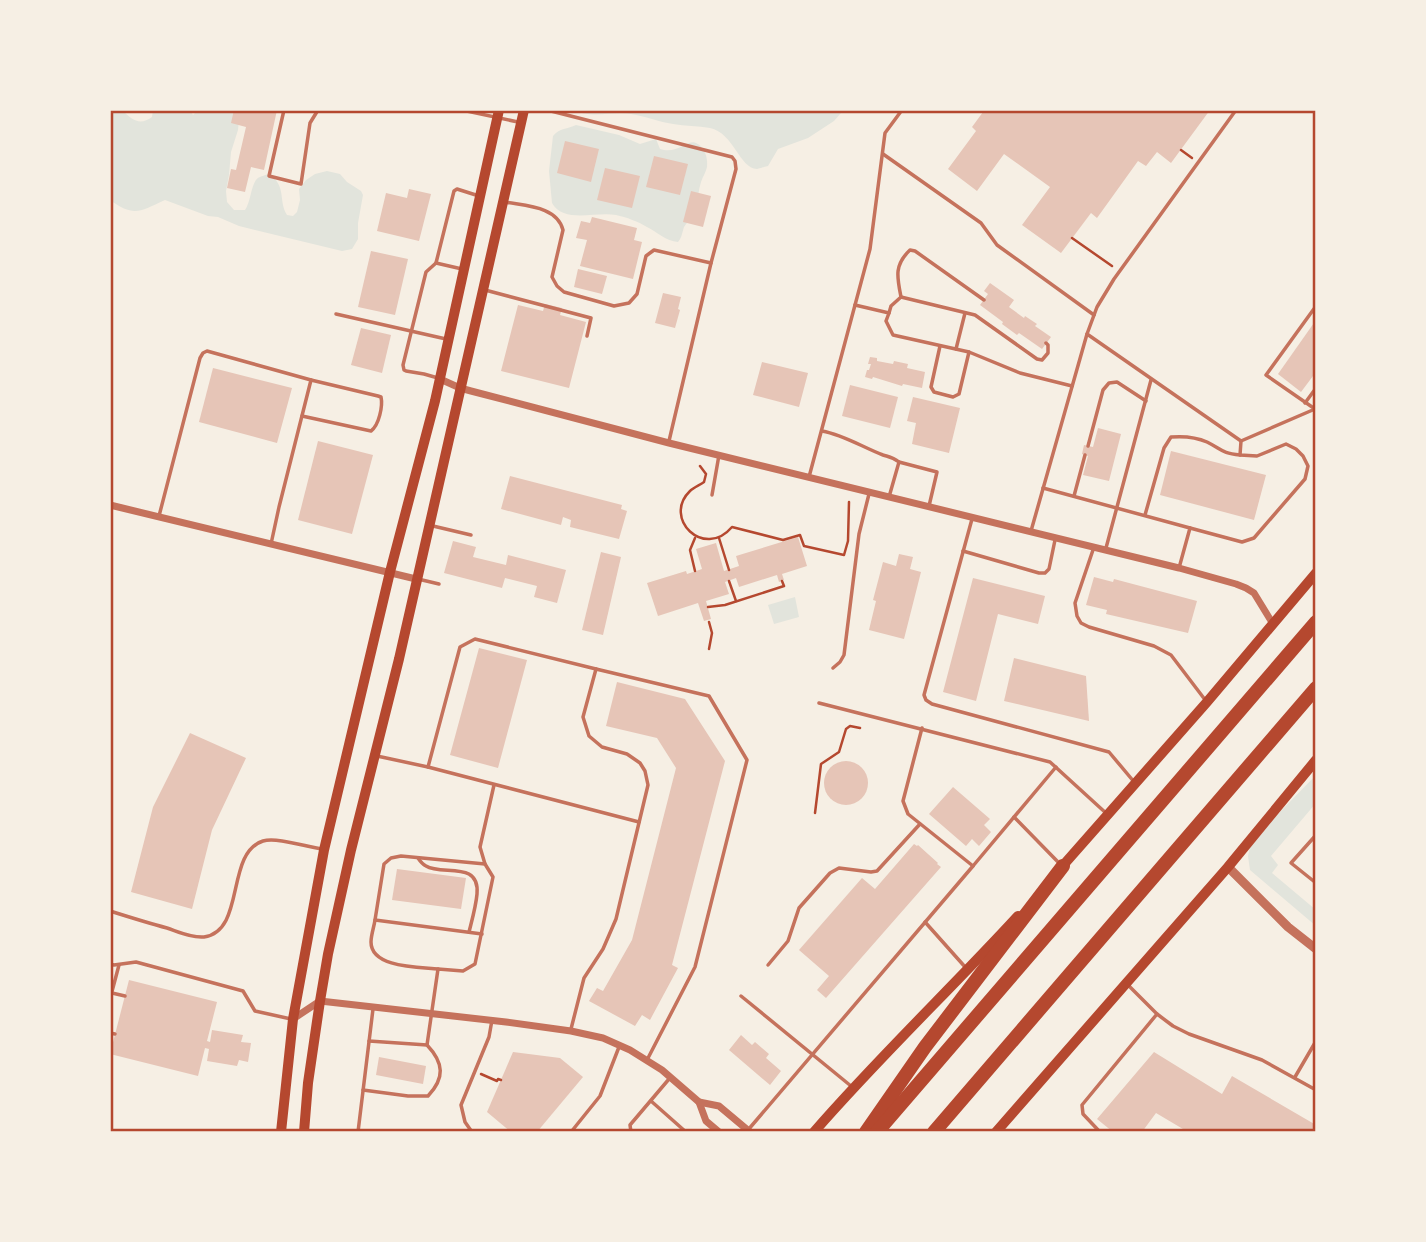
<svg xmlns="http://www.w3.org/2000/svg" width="1426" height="1242" font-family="'Roboto Condensed',sans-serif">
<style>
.green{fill:#e2e4dc}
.building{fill:#e6c5b7}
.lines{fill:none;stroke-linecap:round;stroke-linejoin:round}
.path{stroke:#b5482f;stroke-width:2.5}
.service{stroke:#c5725c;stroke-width:3.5}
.minor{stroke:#c5725c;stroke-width:7}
.tertiary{stroke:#c5725c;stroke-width:9}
.secondary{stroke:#b5482f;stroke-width:10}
.motorway{stroke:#b5482f;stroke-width:14}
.neatline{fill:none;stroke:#b5482f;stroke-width:2.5}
</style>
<rect width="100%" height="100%" fill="#f6efe4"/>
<!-- green -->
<g class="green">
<path d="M 110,110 L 122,110 C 132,120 140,126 152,117 L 153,110 L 190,110 L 193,115 L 198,110 L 240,110 L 238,130 L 231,152 L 229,175 L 226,191 L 227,202 L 234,210 L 245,210 C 251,202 251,183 258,178 C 259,177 268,174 269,174 C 287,186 278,201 287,215 L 293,216 L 297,212 L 300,200 L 299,189 L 306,180 L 315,174 L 327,171 L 340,174 L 347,182 L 361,191 L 363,195 L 358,223 L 358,239 L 352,249 L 342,251 L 239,226 L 218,217 L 208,216 L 165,200 C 139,212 134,217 110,200 Z"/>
<path d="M 573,110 L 842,110 L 841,113 L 834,121 L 808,138 L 778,149 L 768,166 C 767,166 758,169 757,169 C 739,168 734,133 710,128 C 698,126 685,126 673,124 C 659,122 645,116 631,114 C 612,111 591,119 573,110 Z"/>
<path d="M 576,125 L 619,135 L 640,144 L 656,139 L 660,149 C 677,155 688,139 696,143 C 705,147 708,158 707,167 C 706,172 703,176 701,182 C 698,191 698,200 696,209 C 694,216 688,221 684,227 C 682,233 682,237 678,242 C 666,241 657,232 647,227 C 639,222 626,217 616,215 C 596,211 564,224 552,203 L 549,171 L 553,136 C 559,128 568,129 576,125 Z"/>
<polygon points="795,597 799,617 774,624 768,605"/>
<polygon points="1316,775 1316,803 1271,856 1278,865 1272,873 1316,910 1316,926 1250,870 1248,856 1250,847 1278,814"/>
</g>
<!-- building -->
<g class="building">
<polygon points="234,110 277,110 264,170 251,167 245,192 227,188 231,169 236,170 246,127 231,123"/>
<polygon points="980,110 1210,110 1171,163 1157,152 1146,166 1138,161 1097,218 1091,213 1061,253 1022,225 1050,187 1004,154 977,191 948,169 976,131 972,127 983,112"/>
<polygon points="565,141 599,149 591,182 557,173"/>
<polygon points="654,156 688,164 680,195 646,187"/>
<polygon points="605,168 640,176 632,208 597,200"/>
<polygon points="409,189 431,194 419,241 377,231 386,193 407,198"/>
<polygon points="691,191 711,196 703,227 683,222"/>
<polygon points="592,217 637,228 634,240 642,242 633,279 580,266 587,240 576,238 581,221 590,223"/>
<polygon points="371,251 408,259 395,315 358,307"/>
<polygon points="578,269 607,276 602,294 574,287"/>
<polygon points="990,283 1014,300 1009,307 1024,318 1025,316 1037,324 1035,326 1051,337 1042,349 1019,333 1017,335 1002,324 1003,322 980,305 988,294 984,291"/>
<polygon points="663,293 681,297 678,309 680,310 675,328 655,323"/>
<polygon points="545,304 562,308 560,315 586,322 569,388 501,371 518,305 543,311"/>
<polygon points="1316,320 1316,372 1301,392 1278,374"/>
<polygon points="361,328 391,335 382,373 351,365"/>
<polygon points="870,357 877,358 877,361 893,364 894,361 908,364 907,368 925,372 922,388 903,384 902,386 873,377 872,379 865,377 867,370 869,370 871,364 868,364"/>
<polygon points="762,362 808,373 799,407 753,395"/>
<polygon points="213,368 292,388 277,443 199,422"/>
<polygon points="850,385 898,397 890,428 842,416"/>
<polygon points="913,397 960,408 949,453 912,444 916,423 907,421"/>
<polygon points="1098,428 1121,434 1109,481 1083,475 1088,456 1082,454 1084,445 1093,447"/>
<polygon points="318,441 373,455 352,534 298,520"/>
<polygon points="1171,451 1266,475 1254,520 1160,495"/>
<polygon points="510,476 622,505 621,509 627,511 619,539 570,527 571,520 563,517 561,525 501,509"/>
<polygon points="798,537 807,566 782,574 784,580 779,582 777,575 739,587 736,578 725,582 729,594 706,601 711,619 704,621 698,603 658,616 647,583 686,571 687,574 702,569 696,549 716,543 724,571 739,566 736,556"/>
<polygon points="453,541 476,547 473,557 506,565 508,555 566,570 557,603 534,597 537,586 505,578 502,588 444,573"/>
<polygon points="601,552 621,557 603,635 582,630"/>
<polygon points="899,554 913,557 910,569 921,572 904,639 869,630 876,601 873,600 883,562 896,566"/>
<polygon points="1094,577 1113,582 1114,579 1197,601 1188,633 1106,614 1107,610 1086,605"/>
<polygon points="973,578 1045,596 1038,624 998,614 976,701 943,692"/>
<polygon points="479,648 527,660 498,768 450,755"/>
<polygon points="1014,658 1086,676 1089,721 1004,701"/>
<polygon points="617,682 685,699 725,761 672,965 678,968 650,1020 642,1015 635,1026 589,1001 597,988 603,991 632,940 676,768 657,738 606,726"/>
<polygon points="190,733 246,758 212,830 192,909 131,892 153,807"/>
<circle cx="846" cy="783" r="22"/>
<polygon points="953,787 990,819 984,825 991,832 979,846 972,839 966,846 929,814"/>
<polygon points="914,844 917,846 918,845 938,863 937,864 941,867 826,998 817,990 829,976 799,950 862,878 875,889"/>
<polygon points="397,869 466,878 461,909 392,900"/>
<polygon points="129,980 217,1002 207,1041 210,1042 212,1030 243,1035 241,1042 251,1043 248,1062 239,1060 237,1066 207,1061 209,1049 205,1048 198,1076 110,1054"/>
<polygon points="741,1035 752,1045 755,1042 769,1054 766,1058 781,1071 770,1085 729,1050"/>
<polygon points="513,1052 560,1058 583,1077 537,1132 511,1132 487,1112"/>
<polygon points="1154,1052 1222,1094 1232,1076 1316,1125 1316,1132 1188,1132 1156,1113 1142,1132 1113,1132 1097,1119"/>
<polygon points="379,1057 426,1066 423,1084 376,1075"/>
</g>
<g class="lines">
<!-- path -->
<g class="path">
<polyline points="1181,150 1192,158"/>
<polyline points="1072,238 1112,266"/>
<path d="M 700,466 L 706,474 L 704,482 C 700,485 694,487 690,491 C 662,518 704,560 732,527 L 783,540 L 800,535 L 804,546 L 844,555 L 848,541 L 849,502"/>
<polyline points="695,538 690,550 695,571"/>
<polyline points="719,538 729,570"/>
<polyline points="729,581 736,601"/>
<polyline points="708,607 725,605 784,586 782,581"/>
<polyline points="709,649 712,633 709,622"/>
<polyline points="815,813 821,764 839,752 846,729 850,726 860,728"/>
<polyline points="481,1074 497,1081 498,1079 501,1080"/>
</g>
<!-- service -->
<g class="service">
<polyline points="284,110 269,176 301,184 310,123 318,110"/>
<polyline points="462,110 518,122"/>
<polyline points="547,110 732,157 735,161 736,169 711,263 669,441"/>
<polyline points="883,154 981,223 997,245 1094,315"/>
<path d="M 505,202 C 525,206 557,206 563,230 L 552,277 L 557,286 L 564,292 L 614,306 L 629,303 L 637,294 L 646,256 L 654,250 L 711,263"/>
<polyline points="436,263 462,269"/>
<polyline points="485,290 591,318 587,336"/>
<path d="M 901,297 C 897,277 894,265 910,250 L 915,251 L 984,300"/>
<polyline points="855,305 889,313 886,321 893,335 969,352 1020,373 1072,386"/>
<polyline points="889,313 891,306 901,297 975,315 1037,359 1042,360 1048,353 1048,345 1046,343"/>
<polyline points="336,314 446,339"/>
<polyline points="1087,334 1241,441 1315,409"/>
<polyline points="940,346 931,387 934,392 953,397 959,394 969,352"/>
<polyline points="956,349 965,313"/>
<polyline points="438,378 424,374 406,371 404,370 403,365 426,272 436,263 454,191 457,189 479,196"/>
<polyline points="1305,403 1316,388"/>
<polyline points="1315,409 1266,375 1316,306"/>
<path d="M 302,416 L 371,431 C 379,425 383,406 381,397 L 378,396 L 311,380"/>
<path d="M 822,431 C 844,435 862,447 883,455 C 890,457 893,457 899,462"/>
<polyline points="1088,446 1103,390 1109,383 1117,382 1146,401"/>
<polyline points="809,477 870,249 885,133 902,110"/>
<polyline points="1043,488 1190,528 1179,568"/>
<polyline points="712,495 719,455"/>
<polyline points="1074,496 1085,455"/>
<polyline points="889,497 899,462 937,472 929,506"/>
<path d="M 1145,515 L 1164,448 L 1171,437 C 1183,436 1196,437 1207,442 C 1223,450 1221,453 1240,455"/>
<polyline points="159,516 200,358 203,353 207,351 311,380 279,507 271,544"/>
<polyline points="972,519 924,695 926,700 932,704 1109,752 1135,783"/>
<polyline points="433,526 471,535"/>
<polyline points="1190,528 1242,542 1254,538 1305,479 1308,466 1303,456 1296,449 1286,444 1257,456 1240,455 1241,441"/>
<polyline points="1031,531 1087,334 1097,307 1114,279 1236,110"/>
<polyline points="1094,547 1075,603 1077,616 1081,623 1089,627 1154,646 1171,655 1206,701"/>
<polyline points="1106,548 1151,380"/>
<polyline points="963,551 1039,573 1045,573 1049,569 1055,540"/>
<polyline points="418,579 439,584"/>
<polyline points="833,668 840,662 844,655 859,534 869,494"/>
<polyline points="819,703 1050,762 1107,814"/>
<polyline points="922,728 903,801 908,814 973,866 1056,767"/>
<polyline points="377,756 428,767 639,822"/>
<polyline points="428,767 460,647 475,639 596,669"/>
<polyline points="1014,817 1059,863"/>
<polyline points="1316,835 1291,863 1316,883"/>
<path d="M 418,858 C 420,861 422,864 426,866 C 442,876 480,860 477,894 C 476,906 472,920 469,932"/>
<path d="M 110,911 C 129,917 148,923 167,928 C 179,932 192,938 204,937 C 246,931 225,853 263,841 C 277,837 307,847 322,849"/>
<polyline points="375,920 384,864 391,858 401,856 485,864"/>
<polyline points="925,922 966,968"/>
<polyline points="110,964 114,965 136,962 243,991 255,1011 291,1019"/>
<polyline points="768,965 788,941 799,908 830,873 839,868 871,872 877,871 920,824"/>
<path d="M 438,969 C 419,967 371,968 371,942 C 371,935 374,927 375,920 L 482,934"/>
<polyline points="1128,985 1157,1014 1173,1026 1189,1034 1262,1060 1316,1090"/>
<polyline points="112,993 125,996"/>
<polyline points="741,996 851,1086"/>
<polyline points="110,999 119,965"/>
<polyline points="571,1029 584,978 603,949 616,919 648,785 645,771 640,763 627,754 602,747 589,736 583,717 596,669 709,696 747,760 695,967 647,1060"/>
<polyline points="110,1033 115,1034"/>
<polyline points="427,1045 438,969 463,971 475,964 493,877 485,864 480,847 494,785"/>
<polyline points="1295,1077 1316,1041"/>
<path d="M 363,1090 L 408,1096 L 428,1096 C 445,1078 444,1063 427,1045 L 369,1041"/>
<polyline points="651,1101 686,1132"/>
<polyline points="748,1130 973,866"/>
<polyline points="358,1132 373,1009"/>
<polyline points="472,1132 465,1122 461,1105 489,1037 492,1020"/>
<polyline points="571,1132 600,1096 619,1047"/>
<polyline points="631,1132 630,1125 669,1079"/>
<polyline points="1100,1132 1083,1114 1082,1105 1157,1014"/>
</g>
<!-- minor -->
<g class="minor">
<polyline points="440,379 460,388 471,391 669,443 1179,568 1236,584 1246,588 1254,593 1273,624"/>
<polyline points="110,505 416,579"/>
<polyline points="293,1019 320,1001 506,1022 571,1031 603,1038 630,1050 662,1070 699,1102 706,1121 719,1132"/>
<polyline points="699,1102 719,1106 750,1132"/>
</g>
<!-- tertiary -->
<polyline class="tertiary" points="1228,867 1288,927 1316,949"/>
<!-- secondary -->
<g class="secondary">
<polyline points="1059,870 1207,702 1316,573"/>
<polyline points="281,1132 293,1019 324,850 390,572 435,401 499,110"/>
<polyline points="304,1132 308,1083 320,1001 328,954 351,850 399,659 524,110"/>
<path d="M 814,1132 C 879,1057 951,989 1018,916"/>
<polyline points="996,1132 1228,867 1316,760"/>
</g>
<!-- motorway -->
<g class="motorway">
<polyline points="866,1132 925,1047 1063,866"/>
<polyline points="877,1132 1316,622"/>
<polyline points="934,1132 1316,688"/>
</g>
</g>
<!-- border -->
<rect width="1426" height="1242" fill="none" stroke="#f6efe4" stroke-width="224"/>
<rect x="112" y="112" width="1202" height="1018" class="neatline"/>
</svg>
